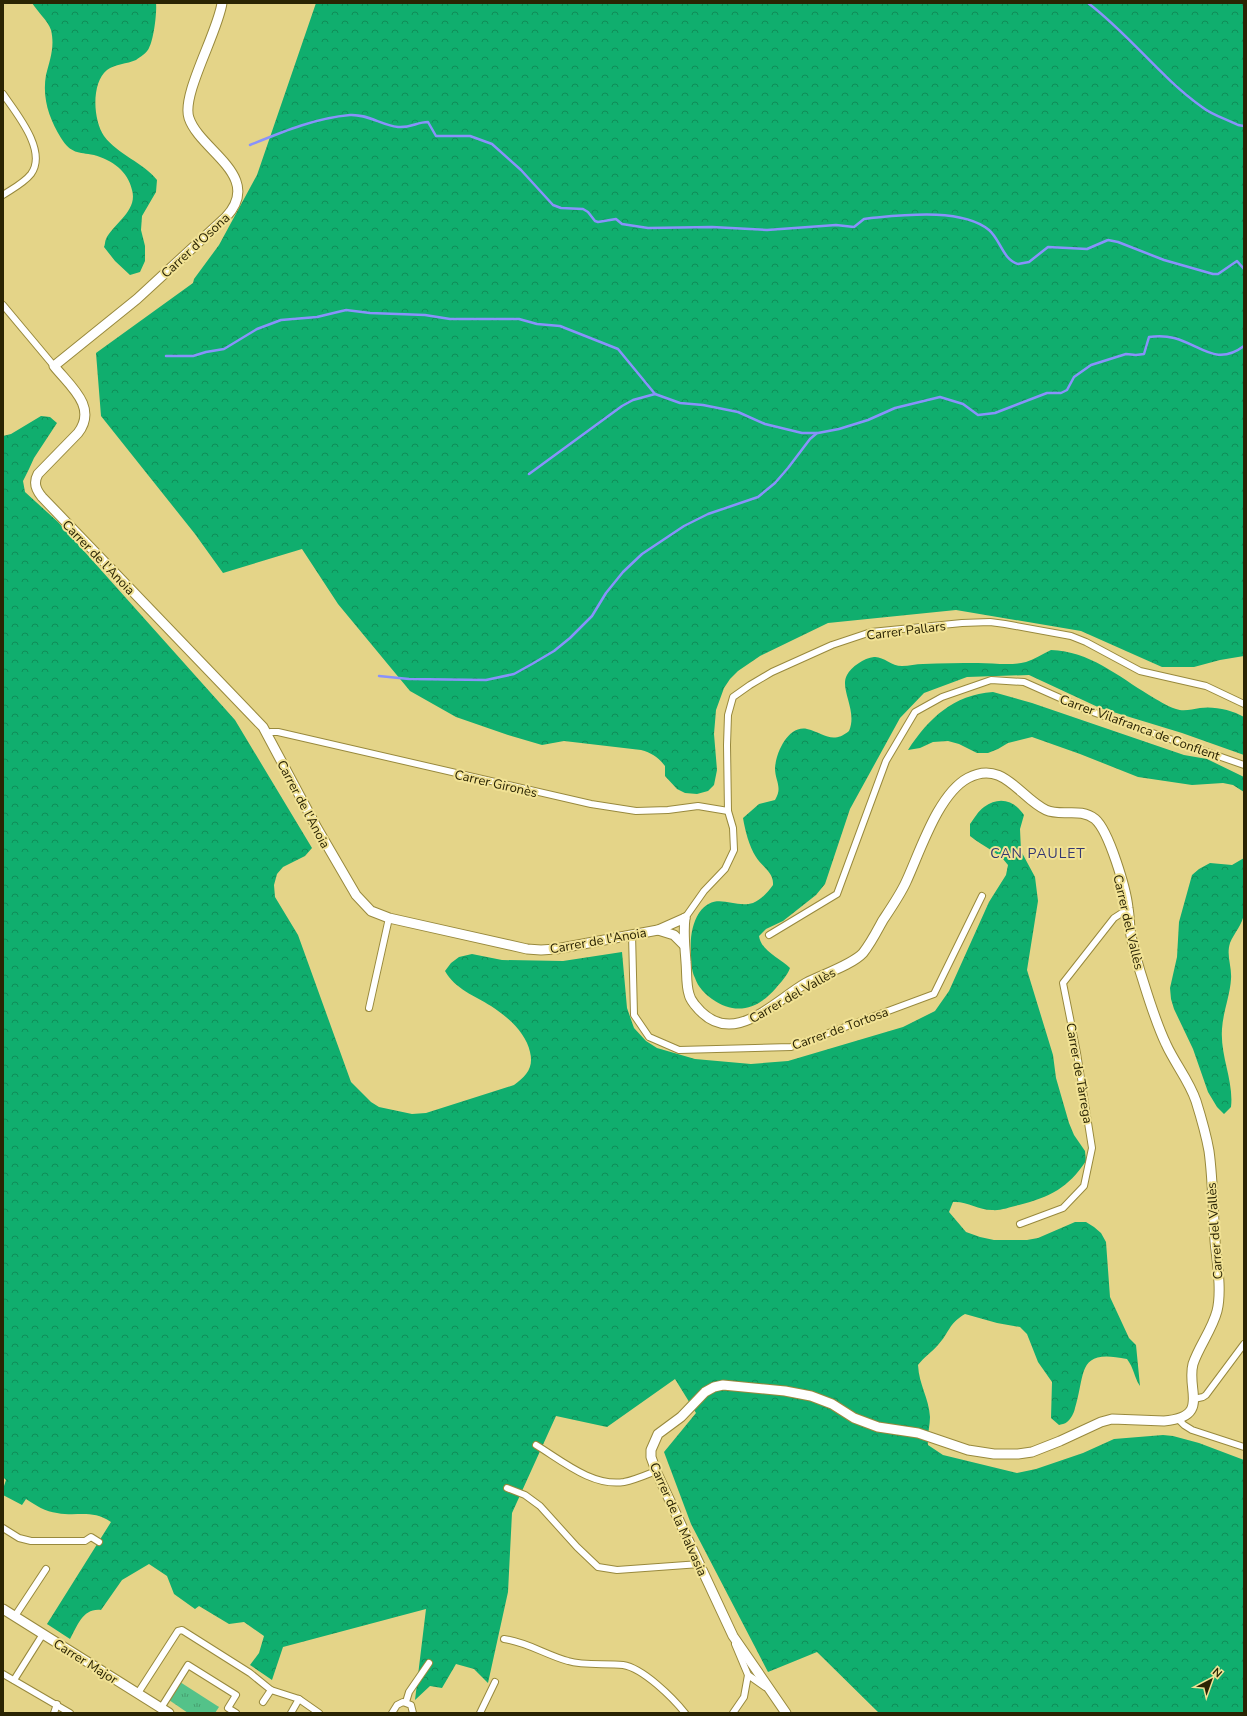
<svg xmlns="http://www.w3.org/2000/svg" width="1247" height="1716" font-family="'Nunito Sans',sans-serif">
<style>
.grass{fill:url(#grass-tufts)}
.forest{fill:url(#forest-crowns)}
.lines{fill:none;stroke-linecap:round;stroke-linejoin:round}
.stream{stroke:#8992fb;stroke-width:2.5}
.street-casing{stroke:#98893d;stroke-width:8}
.secondary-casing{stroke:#98893d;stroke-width:11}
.street{stroke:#fff;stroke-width:6}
.secondary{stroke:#fff;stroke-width:9}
.labels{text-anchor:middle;stroke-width:4;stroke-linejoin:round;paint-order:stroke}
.street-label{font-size:13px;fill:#2a2403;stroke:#f1e295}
.neighbourhood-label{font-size:14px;letter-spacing:1px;fill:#343772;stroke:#f1e295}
</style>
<defs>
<pattern id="grass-tufts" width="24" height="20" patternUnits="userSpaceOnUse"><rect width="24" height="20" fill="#54c289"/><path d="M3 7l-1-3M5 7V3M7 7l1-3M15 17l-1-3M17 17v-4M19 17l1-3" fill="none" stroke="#469d6e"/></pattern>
<pattern id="forest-crowns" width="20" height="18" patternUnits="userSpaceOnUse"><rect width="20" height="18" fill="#10ae6e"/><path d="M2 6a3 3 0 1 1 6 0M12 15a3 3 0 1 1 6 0" fill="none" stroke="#0f8d58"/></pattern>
</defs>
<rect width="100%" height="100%" fill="#e4d488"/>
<!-- grass -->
<polygon class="grass" points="180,1682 219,1707 215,1713 188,1713 169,1700"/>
<!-- forest -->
<g class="forest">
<path d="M 32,3 L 156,3 C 157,12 154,39 149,48 C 147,53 140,57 136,60 C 127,64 115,64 107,70 C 91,83 93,120 104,136 C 118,155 143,162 157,180 L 156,192 L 142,216 L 141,230 L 145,246 L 145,261 L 140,272 L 130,275 L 115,261 L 104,247 C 105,245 105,241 106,239 C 114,223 138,211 132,190 C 128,171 112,160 94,155 C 78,152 71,154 61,138 C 49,118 42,98 46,75 C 50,59 55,47 51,30 C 48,21 37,11 32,3 Z"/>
<path d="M 316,3 L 1244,3 L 1244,656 L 1220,660 L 1194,667 L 1162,667 L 1081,631 L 956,610 L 828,623 L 760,656 L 738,671 L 730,679 L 724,688 L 716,710 L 714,734 L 717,770 L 714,785 L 708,791 L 697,794 L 685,793 L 677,789 L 665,776 L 665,766 C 658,757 652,753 641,750 L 564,741 L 542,745 L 508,735 L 456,717 L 410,691 L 338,604 L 302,549 L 223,573 L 195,534 L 101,416 L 96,353 L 193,283 L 194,279 L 219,245 L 257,175 Z"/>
<path d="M 41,416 L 50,417 L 57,423 L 34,458 L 29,469 L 23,481 L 25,492 L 58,522 L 235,720 L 312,848 L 305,856 L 283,867 L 277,874 L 274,885 L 275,897 L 298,935 L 351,1082 L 371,1102 L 379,1107 L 412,1114 L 426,1113 L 514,1085 C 526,1076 534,1068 530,1052 C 526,1033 508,1017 491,1006 C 475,996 455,989 445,971 L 451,963 L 459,957 L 472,954 L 502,960 L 563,961 L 622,952 L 627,1008 L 634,1028 L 646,1041 L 657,1048 L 695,1059 L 751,1064 L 788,1061 L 903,1027 L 935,1011 L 949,991 L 989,902 L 1006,875 L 1008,865 C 999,852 983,847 970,836 L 970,824 C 974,819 978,811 984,807 C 999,796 1014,800 1024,815 L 1020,829 L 1021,851 L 1035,877 L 1038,901 L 1027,970 L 1053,1055 L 1056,1078 L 1069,1123 L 1074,1135 L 1085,1151 L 1086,1161 C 1068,1188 1050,1197 1019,1205 C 1010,1207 1000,1211 992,1210 C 978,1210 967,1201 953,1202 L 949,1212 L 966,1232 L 980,1237 L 994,1240 L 1027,1240 L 1038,1238 L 1075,1222 L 1086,1222 L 1094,1227 L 1101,1233 L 1106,1242 L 1110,1297 L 1129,1338 L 1136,1345 L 1140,1386 C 1134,1377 1134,1368 1127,1359 C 1076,1348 1086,1373 1075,1408 C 1074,1413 1071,1419 1067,1422 C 1065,1424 1061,1424 1059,1425 L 1051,1418 L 1052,1382 L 1038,1362 L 1027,1334 L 1020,1327 L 997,1323 L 965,1314 C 948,1324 950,1332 938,1345 C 932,1352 924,1357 918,1365 C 919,1385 929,1398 930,1417 C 930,1426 927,1435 928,1445 L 943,1455 L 1017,1473 L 1036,1469 L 1083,1453 L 1114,1439 L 1163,1435 L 1173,1436 L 1199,1443 L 1244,1460 L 1244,1713 L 879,1713 L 817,1652 L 768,1672 L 691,1524 L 664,1452 L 696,1413 L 675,1379 L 607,1427 L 556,1416 L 512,1513 L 508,1592 L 488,1683 L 474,1669 L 456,1664 L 442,1688 L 430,1686 L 415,1700 L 426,1609 L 283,1647 L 272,1680 L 250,1665 L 259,1653 L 264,1636 L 244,1622 L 229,1624 L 199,1606 L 195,1609 L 174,1594 L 167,1576 L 149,1564 L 122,1580 L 101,1610 C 83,1608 78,1625 70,1639 L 47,1624 L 111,1522 C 91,1509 78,1517 57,1513 C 46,1512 35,1505 26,1499 L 22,1505 L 3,1495 L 3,1489 L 6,1480 L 3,1477 L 3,436 L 11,434 Z"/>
<path d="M 1051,650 C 1089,651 1118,676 1149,695 C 1158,700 1166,706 1176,709 C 1184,712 1192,709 1200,708 C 1214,706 1232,710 1244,717 L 1244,755 L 1182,733 L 1100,708 L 1029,675 L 967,677 L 924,693 L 900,718 L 850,809 L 825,884 L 816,895 L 783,921 L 766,929 L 759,936 C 761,951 780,958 790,968 C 787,976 781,982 776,988 C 758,1009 736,1016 712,999 C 705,994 698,987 695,978 C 691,970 691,960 691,951 C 690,938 692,924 699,913 C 715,890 733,909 753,903 C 761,900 768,892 773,885 C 774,872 762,867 756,857 C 749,846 745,830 743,818 L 759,804 L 775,800 C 783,787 775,781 775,768 C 776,753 788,725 807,729 C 824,733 832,745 849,731 C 858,711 839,689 847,675 C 851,667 864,658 874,657 C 883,656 891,666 902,666 C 909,666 916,664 923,664 C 941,663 960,663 978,663 C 994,663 1011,666 1026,662 C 1035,659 1042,654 1051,650 Z"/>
<path d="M 993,692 L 1032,703 L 1184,755 L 1207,759 L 1244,777 L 1244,792 L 1233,785 L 1223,783 L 1192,785 L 1138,777 L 1080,754 L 1032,737 L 1008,743 L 998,749 L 988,753 L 977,753 L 959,744 L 948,741 L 933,742 L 920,748 L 908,750 C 929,718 953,695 993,692 Z"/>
<path d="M 1244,858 C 1244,876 1246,895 1244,913 C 1243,924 1234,933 1230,943 C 1226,956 1232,966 1231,979 C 1230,996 1223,1012 1222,1029 C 1220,1056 1234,1081 1231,1107 L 1224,1114 L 1217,1107 L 1208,1092 L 1193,1049 L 1174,1009 L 1171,999 L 1170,988 L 1177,957 L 1179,922 L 1192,875 L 1199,869 L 1210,863 L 1232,865 Z"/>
</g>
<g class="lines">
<!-- stream -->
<g class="stream">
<path d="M 1088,3 C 1129,34 1160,77 1202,107 C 1212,115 1226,119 1238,125 L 1244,126"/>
<path d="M 250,145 C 282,132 315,118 350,115 C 368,114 381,125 398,127 C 411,128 417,122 428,122 L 436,136 L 470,136 L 492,144 L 521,170 L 553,205 L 561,208 L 583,209 L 588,212 L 595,221 L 598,222 L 616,219 L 622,224 L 648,228 L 712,227 L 767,230 L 836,225 L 854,227 L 864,219 L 871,218 C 904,215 962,208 989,230 C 1000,239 1003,260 1018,264 L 1029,262 L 1048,247 L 1087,249 L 1108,240 L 1118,242 L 1164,260 L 1213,274 L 1218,274 L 1237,261 L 1244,269"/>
<polyline points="166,356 193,356 206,352 224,349 257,329 281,320 317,317 346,310 370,313 425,315 450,319 519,319 537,324 560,326 618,349 655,394"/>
<path d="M 529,474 L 622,406 L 633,400 L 655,394 L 680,403 L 703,405 L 738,412 L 765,424 L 802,433 L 818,433 L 839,429 L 868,420 L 895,408 L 940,397 L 963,404 L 978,415 L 995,413 L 1047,393 L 1061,393 L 1067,390 L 1074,377 L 1091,365 L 1126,354 L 1136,355 L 1144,354 L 1149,337 C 1157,336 1166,336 1174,338 C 1201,345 1216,367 1244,346"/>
<polyline points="379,676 409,679 486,680 514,674 532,664 554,651 570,638 592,616 606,593 623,572 642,554 684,526 708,514 758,497 775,483 788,468 810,439 817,433"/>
</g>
<!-- street casing -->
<g class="street-casing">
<g id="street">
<path d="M 3,94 C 16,113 48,151 31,174 C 24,183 12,189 3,195"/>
<polyline points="3,305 54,366"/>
<polyline points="266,733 271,732 278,732 591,804 636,811 668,810 698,806 728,811"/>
<polyline points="685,918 704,891 725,869 734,850 733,828 728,811 727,745 728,715 733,697 750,685 772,672 832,645 871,632 962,623 990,622 1005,624 1071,636 1086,642 1140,671 1206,686 1244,704"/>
<polyline points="632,934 634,1015 649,1037 679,1050 791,1047 934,994 982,896"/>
<polyline points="769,935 837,894 886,761 915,712 942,697 991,680 1024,682 1087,710 1244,765"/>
<polyline points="369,1008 389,918"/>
<polyline points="1020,1224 1063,1208 1084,1186 1092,1148 1077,1053 1063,983 1114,918 1128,909"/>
<polyline points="1194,1399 1203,1397 1206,1395 1244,1344"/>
<polyline points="1178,1419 1184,1425 1192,1430 1244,1447"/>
<path d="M 536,1445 C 561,1460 592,1487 624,1482 C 635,1480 646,1475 656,1471"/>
<polyline points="507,1488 525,1495 540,1506 577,1547 598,1567 617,1570 700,1564"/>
<polyline points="3,1528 19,1538 31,1541 85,1541 91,1537 99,1542"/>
<polyline points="15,1616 46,1569"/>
<path d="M 504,1639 C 527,1642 546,1655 568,1661 C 584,1666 606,1663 623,1665 C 643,1668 673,1698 685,1713"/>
<polyline points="735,1644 748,1675 765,1687"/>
<polyline points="3,1674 70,1713"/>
<polyline points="14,1680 43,1634"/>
<polyline points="138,1693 178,1631 182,1630 250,1673 271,1690 299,1699 319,1713"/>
<polyline points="263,1702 271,1690"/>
<polyline points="406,1702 409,1692 429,1663"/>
<polyline points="161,1708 188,1665 236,1695 228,1708 236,1713"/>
<polyline points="54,1713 57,1704"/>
<polyline points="291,1713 299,1699"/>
<polyline points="392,1713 397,1705 403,1702 411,1705 413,1713"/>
<polyline points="480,1713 495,1682"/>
<polyline points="733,1713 744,1697 748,1675"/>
</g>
</g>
<!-- secondary casing -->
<g class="secondary-casing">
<g id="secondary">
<path d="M 222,3 C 218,32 181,95 189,118 C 200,151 264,176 226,217 L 137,299 L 54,366 C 70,386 98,407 78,433 L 38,474 C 33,483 36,490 42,497 L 263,727 L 317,828 L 356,895 L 371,911 L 389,918 L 527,949 L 541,950 L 556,949 L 658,930 L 685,918"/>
<path d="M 685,918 C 683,933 685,947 686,962 C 687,973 686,985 689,994 C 690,999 692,1001 695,1005 C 731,1051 773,1002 806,983 C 821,975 852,965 863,953 C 871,943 877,931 883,920 C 891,908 900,895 906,882 C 920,852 938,794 968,778 C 1003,759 1020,798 1046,810 C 1062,817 1080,807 1095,819 C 1109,831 1126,889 1128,908 C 1130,919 1129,930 1132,940 C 1134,951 1137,961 1140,971 C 1148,996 1155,1021 1166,1044 C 1175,1064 1189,1080 1196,1101 C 1201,1117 1206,1134 1209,1151 C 1213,1180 1213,1211 1215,1241 C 1217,1262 1222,1291 1217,1311 C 1212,1330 1199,1346 1193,1364 C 1186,1390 1211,1417 1164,1421 L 1112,1419 L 1101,1422 L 1060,1441 L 1032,1452 L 1018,1454 L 994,1454 L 968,1450 L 918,1433 L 878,1427 L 854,1418 L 832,1404 L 811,1396 L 785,1391 L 723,1385 L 714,1387 L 705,1392 L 681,1417 L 658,1434 L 651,1450 L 651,1457 L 656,1471 L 733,1636 L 786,1713"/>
<polyline points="658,930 674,935 684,945"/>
<polyline points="3,1609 169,1713"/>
</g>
</g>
<!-- street -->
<use href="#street" class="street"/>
<!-- secondary -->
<use href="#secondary" class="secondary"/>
</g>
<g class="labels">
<!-- street labels -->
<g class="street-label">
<text transform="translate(195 245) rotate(-43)" y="5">Carrer d'Osona</text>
<text transform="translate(99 557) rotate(46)" y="5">Carrer de l'Anoia</text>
<text transform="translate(906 630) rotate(-7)" y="5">Carrer Pallars</text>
<text transform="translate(1140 727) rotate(20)" y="5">Carrer Vilafranca de Conflent</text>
<text transform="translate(496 783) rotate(13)" y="5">Carrer Gironès</text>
<text transform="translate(304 804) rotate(62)" y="5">Carrer de l'Anoia</text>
<text transform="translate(1129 922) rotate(77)" y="5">Carrer del Vallès</text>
<text transform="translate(598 940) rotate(-10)" y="5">Carrer de l'Anoia</text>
<text transform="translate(792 995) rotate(-30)" y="5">Carrer del Vallès</text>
<text transform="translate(840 1028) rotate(-20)" y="5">Carrer de Tortosa</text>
<text transform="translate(1080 1073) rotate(80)" y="5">Carrer de Tàrrega</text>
<text transform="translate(1214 1231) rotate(-94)" y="5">Carrer del Vallès</text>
<text transform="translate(679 1519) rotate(66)" y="5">Carrer de la Malvasia</text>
<text transform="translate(86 1661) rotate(32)" y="5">Carrer Major</text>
</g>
<!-- neighbourhood labels -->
<g class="neighbourhood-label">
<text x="1038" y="858">CAN PAULET</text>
</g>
</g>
<!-- border -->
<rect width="1247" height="1716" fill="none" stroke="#2a2403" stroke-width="8"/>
<!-- north arrow -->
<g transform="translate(1211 1680) rotate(41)" stroke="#f1e295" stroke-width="3" paint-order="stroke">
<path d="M0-3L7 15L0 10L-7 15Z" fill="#2a2403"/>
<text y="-6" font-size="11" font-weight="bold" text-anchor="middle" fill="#2a2403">N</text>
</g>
</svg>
